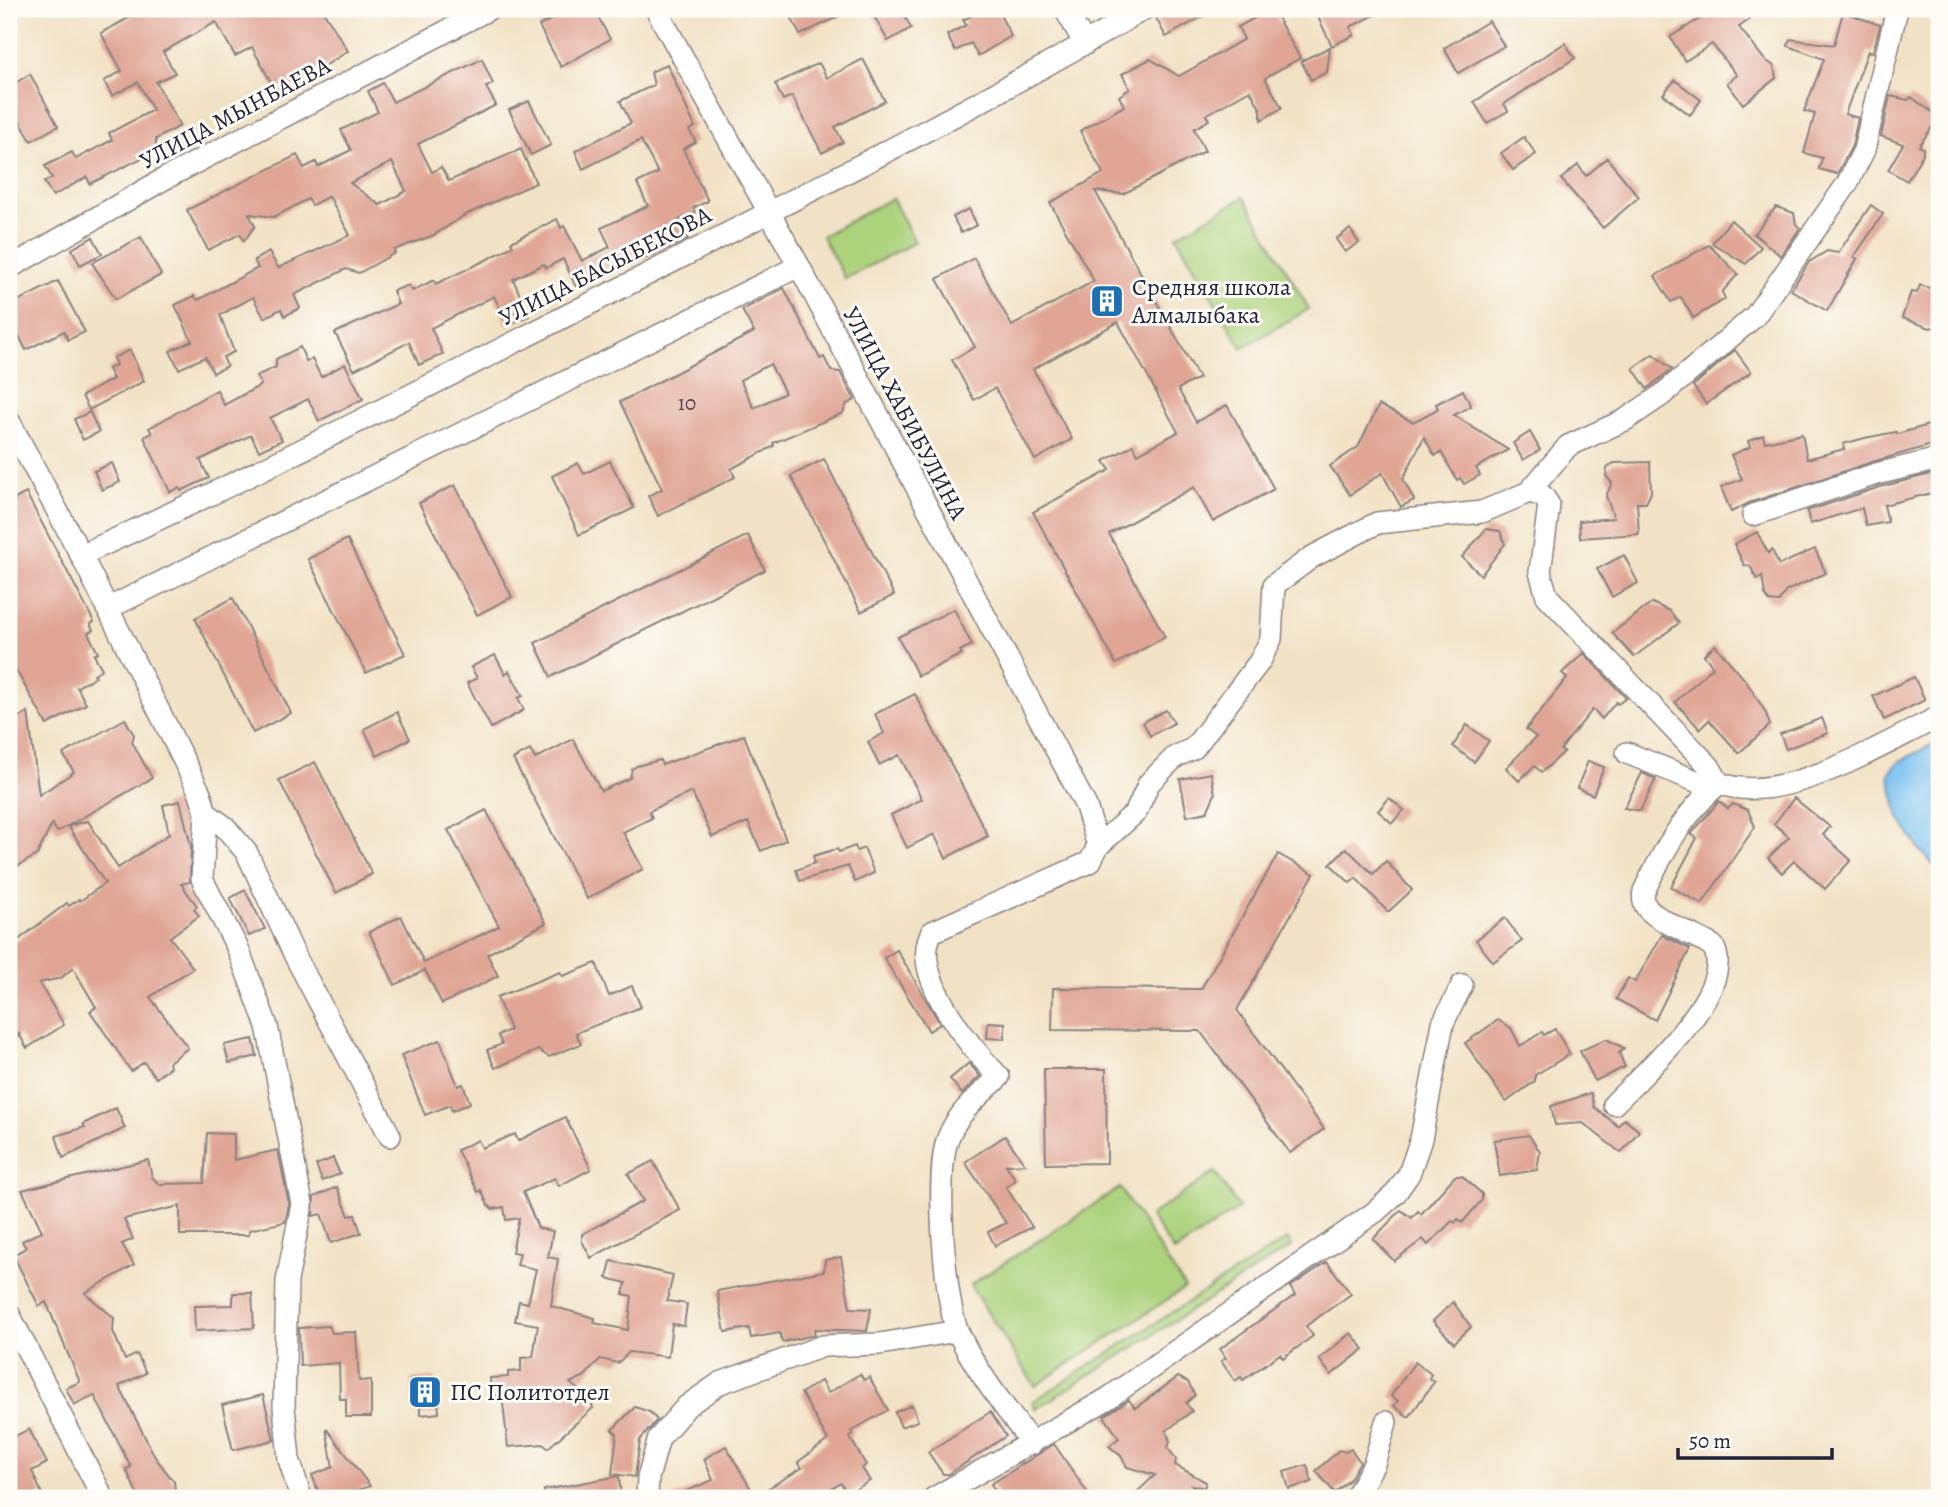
<svg xmlns="http://www.w3.org/2000/svg" width="1948" height="1507" font-family="Alegreya,serif">
<style>
.green{fill:#acd27c;stroke:#677a5c;stroke-width:2}
.water{fill:#77c0f0;stroke:#4c7196;stroke-width:2}
.building{fill:#e0a594;fill-rule:evenodd}
.lines{fill:none;stroke-linecap:round;stroke-linejoin:round}
.minor-casing{stroke:#8a8280;stroke-width:24}
.minor{stroke:#fff;stroke-width:21}
.labels{text-anchor:middle;stroke-width:6;stroke-linejoin:round;paint-order:stroke}
.number-label{font-size:21px;fill:#524351}
.street-label{font-size:24px;fill:#22223b;stroke:#fdfcf7}
.poi-label{font-size:24px;fill:#22223b;stroke:#fdfcf7;text-anchor:start}
</style>
<rect width="100%" height="100%" fill="#fdfcf7"/>
<filter id="ink" filterUnits="userSpaceOnUse"><feTurbulence type="fractalNoise" baseFrequency=".0143" numOctaves="2"/><feDisplacementMap in="SourceGraphic" scale="14" xChannelSelector="R" yChannelSelector="G"/><feConvolveMatrix kernelMatrix="1 2 1 2 8 2 1 2 1" color-interpolation-filters="sRGB"/></filter>
<filter id="wash" filterUnits="userSpaceOnUse"><feTurbulence type="fractalNoise" baseFrequency=".00686" numOctaves="4" result="noise"/><feDisplacementMap in="SourceGraphic" scale="28" xChannelSelector="R" yChannelSelector="G"/><feGaussianBlur stdDeviation="1.57" result="paint"/><feColorMatrix in="noise" values="0 0 0 0 0 0 0 0 0 0 0 0 0 0 0 0 0 1.4 0 .05"/><feComposite in="paint" operator="in"/></filter>
<g filter="url(#wash)">
<rect width="100%" height="100%" fill="#f2e2c5"/>
<!-- green -->
<g class="green">
<polygon points="1244,197 1309,309 1242,348 1176,236"/>
<polygon points="892,198 915,242 845,279 822,236"/>
<polygon points="1215,1172 1239,1208 1174,1252 1150,1216"/>
<polygon points="1120,1188 1185,1288 1035,1386 970,1285"/>
<polygon points="1287,1239 1292,1246 1036,1409 1032,1402"/>
</g>
<!-- water -->
<polygon class="water" points="1939,741 1939,871 1919,849 1899,817 1889,774 1900,761"/>
<g id="blocks">
<!-- building -->
<g class="building">
<polygon points="145,9 322,9 348,51 292,87 286,84 275,90 252,47 235,56 216,22 163,52 175,73 156,82 180,126 156,139 156,151 90,184 87,177 53,196 44,182 52,178 45,166 72,152 76,159 112,140 109,133 153,110 138,82 112,96 104,81 122,71 101,33"/>
<polygon points="570,9 594,9 610,39 561,67 539,26"/>
<polygon points="787,9 854,9 800,35"/>
<polygon points="870,9 901,9 911,28 888,41"/>
<polygon points="984,9 997,9 1011,36 978,56 971,43 955,51 947,35 966,25 963,20"/>
<polygon points="1157,9 1216,9 1166,37 1155,16"/>
<polygon points="1314,9 1387,9 1350,27 1354,35 1332,46"/>
<polygon points="1716,9 1742,9 1749,20 1739,27 1764,59 1774,66 1776,78 1743,104 1727,83 1737,75 1712,44 1685,61 1670,37"/>
<polygon points="1267,11 1274,12 1300,58 1265,78 1282,108 1261,120 1261,110 1250,90 1206,115 1209,120 1194,129 1205,151 1123,194 1095,191 1199,378 1178,389 1196,422 1227,405 1274,489 1213,522 1194,487 1109,534 1165,637 1116,664 1033,512 1110,470 1104,461 1133,445 1138,454 1178,432 1118,322 1033,369 1072,439 1035,460 995,388 974,400 952,360 975,347 937,279 974,258 1012,326 1094,281 1050,203 1103,173 1080,131 1124,106 1119,96 1130,89 1122,74 1150,59 1179,76 1244,39 1238,27"/>
<polygon points="1843,12 1880,25 1873,52 1868,51 1845,114 1858,118 1852,146 1837,174 1819,169 1822,158 1804,153 1815,114 1804,111 1824,59 1788,46 1790,39 1834,45"/>
<polygon points="1489,21 1504,46 1458,73 1444,48"/>
<polygon points="1565,43 1575,58 1504,104 1508,111 1487,123 1474,102"/>
<polygon points="1330,47 1327,72 1311,80 1301,61"/>
<path d="M 482,59 L 493,84 L 486,87 L 496,105 L 418,144 L 432,172 L 441,167 L 449,181 L 521,149 L 536,183 L 465,215 L 434,235 L 394,250 L 395,253 L 359,273 L 346,269 L 294,295 L 300,308 L 285,316 L 281,309 L 264,318 L 253,297 L 220,315 L 234,352 L 223,357 L 227,366 L 213,373 L 205,357 L 179,369 L 170,351 L 192,341 L 175,305 L 194,296 L 198,300 L 258,268 L 254,260 L 269,252 L 278,268 L 350,235 L 329,196 L 312,205 L 308,199 L 274,217 L 249,214 L 255,226 L 244,241 L 240,234 L 208,250 L 187,210 L 297,155 L 304,168 L 316,162 L 318,167 L 351,150 L 341,130 L 378,112 L 368,91 L 383,83 L 393,102 ZM 392,162 L 406,191 L 380,205 L 350,183 Z"/>
<polygon points="863,59 885,101 835,127 843,142 822,153 792,96 783,100 775,84 819,63 827,78"/>
<polygon points="667,64 695,127 689,130 696,142 683,149 708,201 693,208 695,213 679,220 688,239 577,289 563,259 546,268 544,264 513,279 529,316 507,325 494,296 431,328 443,354 419,365 409,342 354,370 335,333 398,304 393,291 409,285 412,291 434,280 436,284 486,260 513,246 511,242 557,219 561,228 564,226 582,261 610,247 601,228 648,206 637,183 658,173 641,140 583,169 575,151 631,123 620,101 654,85 651,72"/>
<polygon points="30,74 58,126 31,141 9,102 9,87"/>
<polygon points="1675,80 1701,100 1690,115 1663,94"/>
<polygon points="1890,96 1908,100 1911,97 1939,117 1919,146 1923,148 1923,154 1907,181 1888,170 1903,144 1881,136"/>
<polygon points="529,101 551,145 531,155 509,110"/>
<polygon points="1524,137 1536,154 1513,170 1501,153"/>
<polygon points="1607,158 1639,197 1603,228 1561,179 1578,165 1586,176"/>
<polygon points="1871,205 1883,214 1854,257 1857,259 1827,311 1791,290 1809,262 1827,251 1838,253"/>
<polygon points="1776,207 1794,213 1796,224 1800,228 1781,256 1754,234"/>
<polygon points="969,209 977,225 961,233 953,217"/>
<polygon points="1731,220 1761,247 1746,264 1712,243"/>
<polygon points="1350,229 1359,243 1345,252 1336,239"/>
<polygon points="93,237 102,254 80,265 72,249"/>
<polygon points="141,237 161,275 116,299 92,263"/>
<polygon points="1709,245 1738,274 1722,292 1725,299 1693,318 1681,297 1671,302 1655,276"/>
<polygon points="58,281 85,332 68,340 64,331 26,350 9,316 9,305"/>
<polygon points="1920,285 1939,291 1939,326 1930,328 1902,318 1911,292 1917,293"/>
<path d="M 784,288 L 820,359 L 824,357 L 831,371 L 840,372 L 855,400 L 847,404 L 843,413 L 773,443 L 774,446 L 731,469 L 735,477 L 658,516 L 648,496 L 662,489 L 620,402 L 754,332 L 742,310 ZM 770,364 L 785,393 L 754,408 L 740,380 Z"/>
<polygon points="300,347 306,361 312,359 321,377 345,364 363,399 319,421 308,399 270,418 282,440 259,451 251,435 200,460 209,478 181,491 179,488 170,492 144,437 152,433 149,428 217,390 224,405 261,385 256,376 276,367 276,359"/>
<polygon points="130,350 144,381 89,410 82,396 113,379 108,369 116,365 113,358"/>
<polygon points="1735,350 1751,372 1706,404 1693,386"/>
<polygon points="1653,354 1672,369 1647,389 1633,368"/>
<polygon points="1463,390 1471,406 1454,415 1508,450 1476,468 1480,475 1464,484 1460,478 1457,480 1441,452 1435,456 1424,437 1403,479 1414,500 1401,507 1382,473 1350,495 1330,466 1358,447 1379,405 1413,422 1438,409 1436,404"/>
<polygon points="90,412 99,432 83,440 74,419"/>
<polygon points="1939,422 1939,443 1872,462 1749,503 1731,512 1721,487 1742,479 1731,455 1750,447 1748,441 1763,435 1765,442 1802,434 1807,459 1844,449 1843,444 1865,438 1896,432 1897,434"/>
<polygon points="1530,432 1540,450 1523,460 1513,443"/>
<polygon points="824,459 894,595 861,612 791,476"/>
<polygon points="610,461 634,508 579,535 552,476 578,463 584,474"/>
<polygon points="1650,462 1651,493 1646,503 1637,503 1639,534 1580,538 1579,521 1614,518 1606,496 1612,483 1606,476 1607,468 1614,463"/>
<polygon points="112,463 120,482 102,490 94,471"/>
<polygon points="1931,474 1936,492 1884,505 1888,522 1866,526 1862,508 1810,524 1807,511 1880,487"/>
<polygon points="455,485 512,597 477,615 419,503"/>
<polygon points="26,493 94,622 90,624 93,630 88,633 98,653 94,655 102,669 94,674 96,677 77,687 86,704 47,725 9,658 9,609 13,606 9,599 9,502"/>
<polygon points="1486,529 1500,531 1505,544 1481,575 1462,557"/>
<polygon points="1757,532 1768,553 1772,550 1779,565 1815,549 1826,573 1786,591 1779,602 1769,601 1765,595 1762,576 1757,579 1750,566 1744,565 1734,544"/>
<polygon points="748,535 765,570 551,677 535,643"/>
<polygon points="347,539 405,654 366,673 308,559"/>
<polygon points="1624,555 1638,583 1612,597 1597,569"/>
<polygon points="233,598 291,713 253,733 195,618"/>
<polygon points="1652,603 1670,611 1679,623 1634,657 1612,633"/>
<polygon points="954,609 972,645 960,651 962,654 918,676 898,637"/>
<polygon points="1715,645 1746,681 1765,711 1770,725 1739,753 1709,720 1700,729 1675,702 1713,667 1704,655"/>
<polygon points="1584,653 1626,698 1618,704 1616,702 1602,719 1593,709 1560,750 1564,752 1542,772 1534,766 1519,781 1506,768 1536,737 1526,729 1567,678 1562,673"/>
<polygon points="495,655 505,674 509,671 523,696 518,698 524,710 491,728 467,683 477,678 471,667"/>
<polygon points="1914,677 1925,700 1884,720 1873,696"/>
<polygon points="915,694 988,836 946,858 934,834 907,848 891,815 922,799 899,755 879,765 868,742 884,733 875,714"/>
<polygon points="1166,710 1174,723 1150,736 1143,722"/>
<polygon points="28,712 39,795 74,772 63,754 125,719 134,735 132,742 152,778 57,832 52,824 37,855 9,871 9,722"/>
<polygon points="397,712 410,739 377,756 364,729"/>
<polygon points="1822,718 1828,733 1786,749 1780,734"/>
<polygon points="1467,725 1489,741 1474,762 1453,746"/>
<polygon points="744,735 786,840 761,851 748,822 712,837 692,792 649,811 652,818 623,832 643,869 587,899 513,759 530,750 535,759 573,739 601,791 630,778 632,769 637,766 660,760 662,765"/>
<polygon points="1588,761 1604,767 1593,795 1577,788"/>
<polygon points="315,762 372,874 336,893 279,780"/>
<polygon points="1211,773 1215,794 1207,812 1187,816 1180,779"/>
<polygon points="1642,773 1656,779 1640,811 1624,808"/>
<polygon points="1389,798 1404,810 1392,823 1378,811"/>
<polygon points="1794,798 1830,827 1823,835 1851,860 1825,889 1794,861 1782,873 1768,858 1789,837 1774,824"/>
<polygon points="180,801 191,846 190,882 181,884 197,906 194,909 199,916 170,937 193,968 150,997 188,1048 169,1062 170,1067 156,1078 144,1062 131,1071 90,1011 96,1007 73,968 61,978 39,983 64,1025 27,1048 19,1034 9,1048 9,947 67,903 69,906 79,899 80,901 105,883 68,826 88,821 118,868 169,834 163,805"/>
<polygon points="1719,801 1728,809 1733,804 1748,810 1755,827 1702,904 1671,887 1697,838 1691,834"/>
<polygon points="486,810 546,923 487,954 498,976 442,1004 425,970 395,985 369,932 401,916 424,963 499,926 448,830"/>
<polygon points="855,846 857,851 864,848 874,873 855,882 848,866 800,881 796,870 815,863 813,856 837,849 839,852"/>
<polygon points="1346,848 1373,874 1386,861 1412,890 1388,912 1356,878 1350,883 1330,864"/>
<polygon points="1278,854 1314,874 1237,1010 1324,1129 1290,1153 1200,1031 1052,1030 1053,988 1201,989"/>
<polygon points="245,890 265,929 249,936 230,898"/>
<polygon points="1505,918 1522,941 1493,962 1476,940"/>
<polygon points="1662,935 1690,949 1655,1020 1616,999 1628,978 1635,982"/>
<polygon points="897,950 940,1024 929,1031 884,958"/>
<polygon points="596,963 609,996 632,986 641,1007 576,1033 581,1044 549,1057 538,1050 495,1068 487,1050 502,1044 498,1035 510,1030 497,997 560,972 563,976"/>
<polygon points="1498,1020 1511,1028 1520,1046 1542,1032 1544,1035 1555,1029 1570,1054 1535,1075 1535,1081 1506,1102 1465,1043"/>
<polygon points="988,1022 1005,1023 1005,1039 987,1038"/>
<polygon points="253,1039 257,1056 229,1063 224,1045"/>
<polygon points="1606,1039 1624,1048 1619,1053 1625,1067 1595,1081 1580,1051"/>
<polygon points="440,1040 458,1086 463,1084 470,1103 452,1111 450,1105 425,1115 401,1055"/>
<polygon points="969,1063 980,1076 962,1094 950,1079"/>
<polygon points="1044,1069 1106,1069 1107,1163 1046,1164"/>
<polygon points="1591,1093 1594,1107 1618,1126 1624,1119 1639,1131 1621,1153 1583,1123 1555,1125 1551,1106"/>
<polygon points="116,1108 125,1128 63,1158 56,1136 85,1127 83,1124"/>
<polygon points="565,1117 591,1169 559,1186 555,1178 523,1192 538,1228 553,1231 548,1257 558,1259 551,1306 595,1318 594,1323 628,1330 632,1296 623,1294 626,1283 607,1278 611,1261 673,1275 667,1301 687,1304 684,1326 672,1324 668,1357 629,1352 618,1363 600,1359 585,1376 570,1383 590,1399 593,1408 548,1448 543,1444 508,1447 502,1395 491,1396 490,1378 508,1377 508,1372 521,1371 521,1358 533,1357 538,1325 515,1321 519,1301 528,1303 536,1269 517,1265 520,1253 512,1252 519,1218 506,1220 504,1207 493,1209 488,1205 481,1190 478,1192 457,1150 478,1140 482,1148 515,1134 518,1141"/>
<polygon points="207,1133 234,1134 234,1160 278,1150 289,1204 285,1222 249,1230 249,1235 180,1235 180,1206 124,1219 133,1239 122,1244 134,1265 85,1293 114,1318 113,1331 125,1360 137,1354 146,1373 119,1386 155,1457 174,1482 176,1498 139,1498 126,1469 131,1467 94,1395 74,1405 66,1388 80,1382 46,1302 39,1306 13,1255 26,1248 22,1241 42,1231 22,1190 148,1160 152,1177 159,1184 204,1183"/>
<polygon points="1529,1135 1540,1152 1537,1170 1500,1176 1494,1140"/>
<polygon points="1005,1136 1025,1164 1006,1165 1016,1180 1006,1187 1032,1227 995,1246 988,1232 1006,1223 965,1162"/>
<polygon points="333,1158 340,1174 322,1181 316,1165"/>
<polygon points="653,1161 680,1210 591,1258 582,1241 582,1234 643,1201 628,1174"/>
<polygon points="1455,1176 1462,1176 1482,1194 1482,1200 1462,1223 1458,1219 1455,1223 1452,1221 1428,1245 1423,1239 1394,1261 1373,1239 1401,1210 1412,1218 1418,1211 1421,1214"/>
<polygon points="337,1187 349,1216 355,1215 361,1233 331,1243 321,1214 313,1216 314,1197"/>
<polygon points="841,1257 850,1308 871,1309 867,1331 814,1329 815,1335 782,1342 780,1333 751,1338 749,1328 725,1332 717,1291 824,1271 825,1260"/>
<polygon points="1327,1262 1351,1294 1306,1326 1313,1336 1283,1358 1280,1354 1243,1380 1241,1377 1235,1381 1221,1361 1226,1358 1220,1349 1295,1295 1290,1287"/>
<polygon points="233,1293 252,1293 254,1328 195,1331 194,1306 233,1305"/>
<polygon points="1453,1302 1471,1327 1454,1343 1433,1321"/>
<polygon points="329,1326 332,1333 356,1332 359,1381 371,1380 371,1417 346,1417 346,1399 340,1399 339,1363 300,1366 299,1328"/>
<polygon points="1351,1333 1364,1349 1331,1375 1319,1359"/>
<polygon points="1415,1362 1431,1374 1429,1379 1434,1382 1409,1417 1394,1406 1398,1401 1391,1396"/>
<polygon points="860,1374 864,1380 869,1377 888,1410 851,1431 853,1434 849,1436 866,1465 862,1468 870,1481 847,1494 841,1483 816,1498 670,1498 713,1480 704,1459 726,1446 755,1496 802,1468 798,1462 828,1440 801,1393 821,1381 828,1393"/>
<polygon points="436,1377 439,1413 420,1415 420,1405 413,1405 411,1379"/>
<polygon points="1178,1377 1188,1382 1195,1395 1186,1403 1192,1411 1166,1431 1170,1441 1168,1448 1176,1459 1175,1465 1206,1482 1204,1488 1192,1485 1200,1498 1131,1498 1155,1475 1127,1467 1121,1456 1109,1446 1119,1438 1104,1416 1129,1400 1135,1408"/>
<polygon points="263,1395 274,1440 233,1450 222,1405"/>
<polygon points="912,1405 918,1421 901,1427 895,1412"/>
<polygon points="635,1407 650,1412 657,1420 640,1440 635,1477 612,1474 617,1434 612,1430"/>
<polygon points="990,1412 1006,1436 949,1474 943,1474 928,1452"/>
<polygon points="326,1428 370,1486 335,1498 321,1498 312,1475 333,1467"/>
<polygon points="29,1429 47,1463 32,1471 42,1494 34,1498 9,1498 9,1439"/>
<polygon points="1054,1444 1091,1498 1000,1498 991,1484"/>
<polygon points="1351,1449 1360,1462 1350,1479 1335,1493 1316,1471 1339,1450 1346,1452"/>
<polygon points="1307,1465 1312,1482 1289,1489 1284,1472"/>
<polygon points="619,1476 621,1498 545,1498 544,1490"/>
</g>
</g>
</g>
<g filter="url(#ink)">
<use href="#blocks" fill-opacity="0" stroke="#8a8280" stroke-width="2"/>
<g class="lines">
<!-- minor casing -->
<g class="minor-casing">
<g id="minor">
<polyline points="656,9 799,266 1086,806 1098,846"/>
<polyline points="1065,9 1085,44"/>
<polyline points="9,268 164,179 489,9"/>
<polyline points="9,421 81,555 200,793 206,813 225,827 247,853 295,956 390,1136"/>
<path d="M 1529,492 L 1543,496 L 1549,505 L 1540,572 L 1547,596 L 1709,766 L 1719,783 C 1683,815 1665,848 1644,891 C 1643,896 1643,903 1647,908 C 1658,922 1696,935 1713,946 C 1738,990 1643,1074 1614,1104"/>
<polyline points="1753,515 1876,474 1939,459"/>
<path d="M 81,555 C 260,474 434,383 609,294 C 789,202 970,112 1144,9"/>
<polyline points="107,609 799,266"/>
<polyline points="1627,753 1713,788"/>
<path d="M 1719,783 C 1781,808 1882,744 1939,717"/>
<polyline points="206,813 202,879 238,949 267,1026 302,1204 287,1281 284,1407 289,1459 301,1498"/>
<polyline points="9,1314 103,1498"/>
<path d="M 1032,1444 C 1007,1410 975,1370 958,1332 C 944,1301 935,1170 948,1138 C 958,1112 979,1096 999,1077 C 971,1048 908,973 932,932 L 1090,862 L 1098,846 L 1136,812 L 1149,783 L 1175,757 L 1194,748 L 1260,661 L 1271,639 L 1274,585 L 1312,557 L 1377,523 L 1482,512 L 1529,492 L 1568,446 L 1625,420 L 1662,395 L 1755,316 L 1847,184 L 1864,150 L 1897,9"/>
<polyline points="647,1498 648,1478 659,1438 687,1406 720,1383 823,1346 880,1344 957,1331"/>
<polyline points="934,1498 1107,1399 1375,1212 1395,1194 1409,1174 1421,1139 1443,1023 1462,985"/>
<polyline points="1355,1498 1374,1464 1386,1422"/>
</g>
</g>
<!-- minor -->
<use href="#minor" class="minor"/>
</g>
</g>
<!-- icons -->
<defs>
<g id="building-square" transform="scale(1.75)"><rect x="-9" y="-9" width="18" height="18" rx="4" fill="#1f6fb2" stroke="#fdfcf7"/><path d="M-4-6H4V6H1V3H-1V6H-4ZM-2.5-4.3h1.7v1.8h-1.7ZM.8-4.3h1.7v1.8H.8ZM-2.5-1h1.7V.8h-1.7ZM.8-1h1.7V.8H.8Z" fill="#fff"/></g>
</defs>
<g fill-rule="evenodd">
<use href="#building-square" x="1107" y="301"/>
<use href="#building-square" x="425" y="1392"/>
</g>
<g class="labels">
<!-- number labels -->
<g class="number-label">
<text x="687" y="410">10</text>
</g>
<!-- street labels -->
<g class="street-label">
<text transform="translate(235 113) rotate(-28)" y="8">УЛИЦА МЫНБАЕВА</text>
<text transform="translate(605 266) rotate(-27)" y="8">УЛИЦА БАСЫБЕКОВА</text>
<text transform="translate(905 413) rotate(62)" y="8">УЛИЦА ХАБИБУЛИНА</text>
</g>
<!-- poi labels -->
<g class="poi-label">
<text x="1132" y="295">Средняя школа<tspan x="1132" dy="28">Алмалыбака</tspan></text>
<text x="450" y="1400">ПС Политотдел</text>
</g>
</g>
<!-- margin -->
<rect width="1948" height="1507" fill="none" stroke="#fdfcf7" stroke-width="35"/>
<!-- scale -->
<path d="M1678 1448v10h154v-10" fill="none" stroke="#22223b" stroke-width="3.5"/>
<text x="1689" y="1448" font-size="21" fill="#22223b" stroke="#fdfcf7" stroke-width="5" paint-order="stroke">50 m</text>
</svg>
